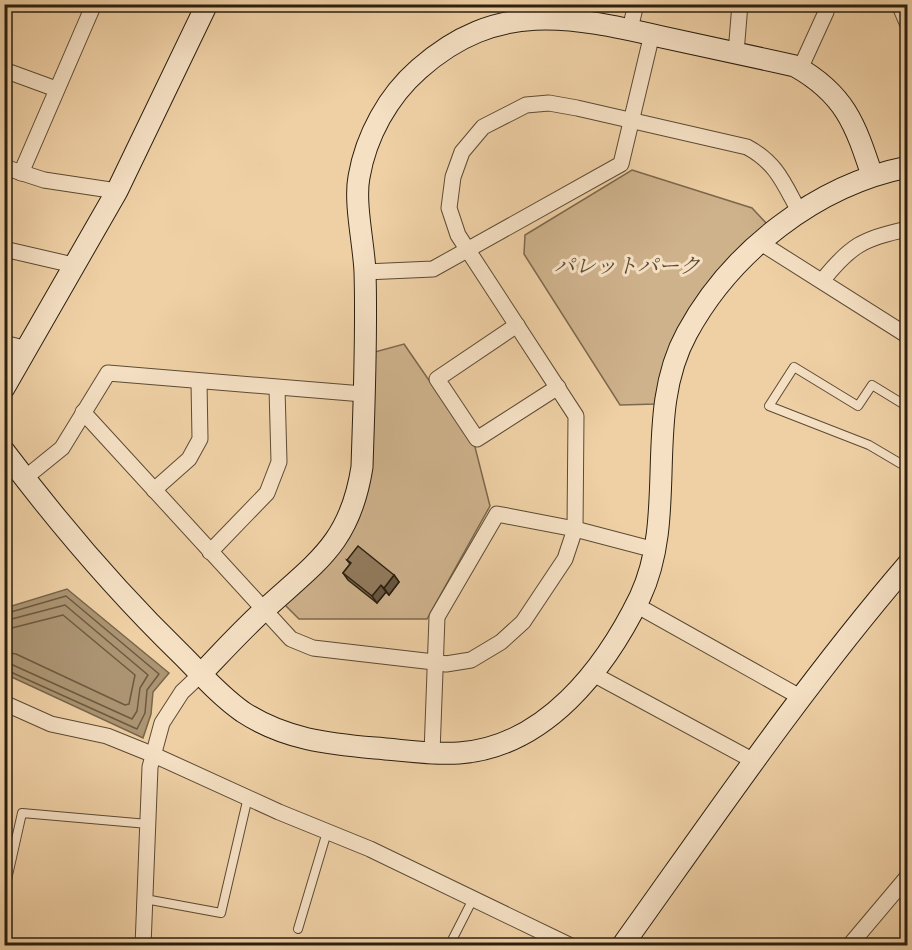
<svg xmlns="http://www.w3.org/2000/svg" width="912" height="950" font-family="'Sorts Mill Goudy','Noto Serif JP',serif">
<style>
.green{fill:#ceb28c;stroke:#7c684e;stroke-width:1.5}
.water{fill:#ac9472;stroke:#78654a;stroke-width:1.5}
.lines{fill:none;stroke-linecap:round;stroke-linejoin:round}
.shore{stroke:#6c5a40;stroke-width:1.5}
.lane-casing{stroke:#5c4b34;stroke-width:10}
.street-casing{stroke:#5c4b34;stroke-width:17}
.secondary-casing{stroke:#2b1f0f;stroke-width:23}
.lane{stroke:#f5e0c4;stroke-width:8}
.street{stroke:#f5e0c4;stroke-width:15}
.secondary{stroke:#f5e0c4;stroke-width:21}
.wall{fill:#7d6a50;stroke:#2b1f0f;stroke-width:1.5}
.shaded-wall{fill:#665641;stroke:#2b1f0f;stroke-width:1.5}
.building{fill:#917b5d;stroke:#2b1f0f;stroke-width:1.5}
.labels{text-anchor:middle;stroke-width:6;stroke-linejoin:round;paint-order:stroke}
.park-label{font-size:21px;font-style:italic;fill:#5c4b34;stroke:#f5e0c4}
</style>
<rect width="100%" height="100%" fill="#efd0a5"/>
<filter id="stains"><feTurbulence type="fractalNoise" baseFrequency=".00333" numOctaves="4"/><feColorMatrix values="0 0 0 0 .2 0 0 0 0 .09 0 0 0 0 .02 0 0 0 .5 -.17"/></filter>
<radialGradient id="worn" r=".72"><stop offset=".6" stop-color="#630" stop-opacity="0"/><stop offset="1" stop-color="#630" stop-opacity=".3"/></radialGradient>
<!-- green -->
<g class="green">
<polygon points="632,170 752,208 767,224 746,248 657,404 620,405 524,254 525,235"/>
<polygon points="404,344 475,447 490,506 427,619 299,619 284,604 347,539 371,353"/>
</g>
<!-- water -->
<polygon class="water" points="67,589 169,673 153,692 151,714 143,738 5,674 5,608"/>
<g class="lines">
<!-- shore -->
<g class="shore">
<polyline points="4,614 66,596 159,674 147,690 145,713 137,729 4,669"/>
<polyline points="4,621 65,605 148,675 140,688 137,711 132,719 4,661"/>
<polyline points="4,630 63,615 135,675 129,704 125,705 16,654 4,652"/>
</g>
<!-- lane casing -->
<g class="lane-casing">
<g id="lane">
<polyline points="908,407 872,385 858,406 794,367 769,406 869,445 908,468"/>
<polyline points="4,893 22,813 148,824"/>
<polyline points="145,899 221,913 248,797"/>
<polyline points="298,929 327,832"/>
<polyline points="57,946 68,946"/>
<polyline points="449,946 473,899"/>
</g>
</g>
<!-- street casing -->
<g class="street-casing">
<g id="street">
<polyline points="899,4 908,25"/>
<polyline points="630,29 636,4"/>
<polyline points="736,53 740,4"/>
<polyline points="800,69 826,12 825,4"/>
<polyline points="4,70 56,89"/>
<polyline points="4,167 44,180 117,191"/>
<polyline points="21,173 94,4"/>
<polyline points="761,243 908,336"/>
<polyline points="4,249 73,265"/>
<polyline points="365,272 433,269 621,164 652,34"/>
<path d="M 822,281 C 850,246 863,238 908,229"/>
<polyline points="517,325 437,379 477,439 558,387"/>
<polyline points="4,343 27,349"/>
<path d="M 83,412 L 291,639 L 313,648 L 434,662 L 446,664 L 471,660 L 501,642 L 523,622 L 565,559 L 575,529 L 576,416 L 458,235 L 449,208 L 453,177 L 462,152 L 483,127 L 526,105 L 549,103 L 577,108 L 747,147 C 777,163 784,184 800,213"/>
<polyline points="25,478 62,448 108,373 363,394"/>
<polyline points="154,490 189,459 200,439 199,382"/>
<polyline points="210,552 267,493 279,462 277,388"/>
<polyline points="636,605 800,697"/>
<polyline points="593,674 754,761"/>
<polyline points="4,703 51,724 107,736 154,755 279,812 370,849 571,946"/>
<polyline points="432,753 437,617 497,514 575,529 655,550"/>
<polyline points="143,946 150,767 162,723 182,692 201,674"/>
<polyline points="849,946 908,876"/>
</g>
</g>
<!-- secondary casing -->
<g class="secondary-casing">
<g id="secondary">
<polyline points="4,388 117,191 207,4"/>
<path d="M 4,451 C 59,524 117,592 182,655 C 202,675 220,696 243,712 C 284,739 328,744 375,748 C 403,750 431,755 459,753 C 545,747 605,669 640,597 C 679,514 642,415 687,333 C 731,252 816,185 908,167"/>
<path d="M 201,674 C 221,653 241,631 263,611 C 316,562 350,544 362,467 C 364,402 367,337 365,272 C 364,245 354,203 359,177 C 366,136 388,96 419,69 C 497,0 570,16 662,37 C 707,47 751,56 795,66 C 845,94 855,124 872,175"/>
<path d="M 622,946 C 715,816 804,685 908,564"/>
</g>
</g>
<!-- lane -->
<use href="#lane" class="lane"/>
<!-- street -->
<use href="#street" class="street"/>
<!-- secondary -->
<use href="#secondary" class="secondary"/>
</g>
<!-- wall -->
<polygon class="wall" points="347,560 394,575 399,582 389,595 386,592 377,603 348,580 343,573 350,564"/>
<!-- shaded-wall -->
<g class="shaded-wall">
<polygon points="394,575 399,582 389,595 384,588"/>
<polygon points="381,585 386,592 377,603 372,596"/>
</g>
<!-- building -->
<polygon class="building" points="358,546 394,575 384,588 381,585 372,596 343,573 351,563 347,560"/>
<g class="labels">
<!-- park labels -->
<g class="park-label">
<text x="627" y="273">パレットパーク</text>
</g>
</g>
<!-- margin -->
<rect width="912" height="950" fill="none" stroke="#efd0a5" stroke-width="24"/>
<rect x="6" y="6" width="900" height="938" fill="none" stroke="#2b1f0f" stroke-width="3"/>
<rect x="12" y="12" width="888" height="926" fill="none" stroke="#2b1f0f" stroke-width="1.5"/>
<rect width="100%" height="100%" filter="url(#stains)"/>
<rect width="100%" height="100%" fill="url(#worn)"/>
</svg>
